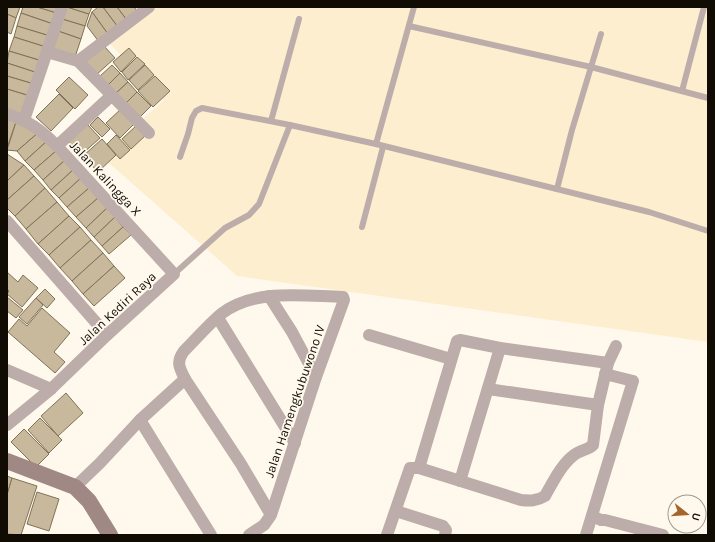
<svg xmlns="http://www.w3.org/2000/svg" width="715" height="542" font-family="Karla,sans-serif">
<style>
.built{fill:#fdeed0}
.building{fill:#c8b99c;stroke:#7f7256}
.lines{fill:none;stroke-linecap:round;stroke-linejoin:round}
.lane{stroke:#bdadaa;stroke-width:6}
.street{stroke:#bdadaa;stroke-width:12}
.secondary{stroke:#a08884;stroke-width:16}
.labels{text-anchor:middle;stroke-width:3.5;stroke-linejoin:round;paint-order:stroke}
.street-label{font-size:13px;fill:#100b03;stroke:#fff9ed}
</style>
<rect width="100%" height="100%" fill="#fff9ed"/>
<!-- built -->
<polygon class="built" points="145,7 708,7 708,342 237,276 101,156 164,100 109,43"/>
<!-- building -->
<g class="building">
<polygon points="7,7 20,7 16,18 7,14"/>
<polygon points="23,7 37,7 57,13 53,24 21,13"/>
<polygon points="37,7 59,7 57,13"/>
<polygon points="67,7 89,14 85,26 62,19"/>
<polygon points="67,7 92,7 89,14"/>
<polygon points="98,7 103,7 118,27 108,34 92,12"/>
<polygon points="103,7 117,7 127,20 118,27"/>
<polygon points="117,7 134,7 138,12 127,20"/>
<polygon points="92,12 108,34 99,42 87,26"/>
<polygon points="21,13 53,24 50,36 17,26"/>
<polygon points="7,14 16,18 11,34 7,32"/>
<polygon points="62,19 85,26 81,39 58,31"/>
<polygon points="17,26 50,36 46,47 14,37"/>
<polygon points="58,31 81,39 75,57 52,49"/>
<polygon points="14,37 46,47 42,61 9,51"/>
<polygon points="104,46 115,58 96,75 85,62"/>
<polygon points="129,48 136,56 121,72 113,62"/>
<polygon points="9,51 42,61 38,73 7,63"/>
<polygon points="137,57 145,64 128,80 122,72"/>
<polygon points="7,63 38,73 34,84 7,76"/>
<polygon points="112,65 120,73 107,86 98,78"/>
<polygon points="145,65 154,75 138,90 129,80"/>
<polygon points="120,73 128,82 114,95 107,86"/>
<polygon points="7,76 34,84 30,96 7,89"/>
<polygon points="155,76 170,91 153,107 138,91"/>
<polygon points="69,77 88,95 75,109 56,90"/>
<polygon points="128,82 137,92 124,105 114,95"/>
<polygon points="7,89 30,96 24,117 7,112"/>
<polygon points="137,92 151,106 138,119 124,105"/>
<polygon points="59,94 73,108 51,131 36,117"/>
<polygon points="122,108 136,122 120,138 106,123"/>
<polygon points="98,117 110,129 102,137 90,125"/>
<polygon points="7,118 16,122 7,148"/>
<polygon points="16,122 39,132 17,151 7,150"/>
<polygon points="87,124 100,138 81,155 68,141"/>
<polygon points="137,125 146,135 131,149 122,139"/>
<polygon points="39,132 47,141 25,161 17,151"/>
<polygon points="116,135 130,150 120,159 107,144"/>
<polygon points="102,139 116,155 98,172 83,156"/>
<polygon points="47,141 56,151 34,170 25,161"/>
<polygon points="56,151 64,161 43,180 34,170"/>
<polygon points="7,154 24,165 7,181"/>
<polygon points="64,161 73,170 51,190 43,180"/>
<polygon points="24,165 34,176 7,200 7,181"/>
<polygon points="73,170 81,178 59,198 51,190"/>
<polygon points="34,176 45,188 15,216 7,208 7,200"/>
<polygon points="81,178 89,188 67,207 59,198"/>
<polygon points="45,188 57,202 26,229 15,216"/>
<polygon points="89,188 98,198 76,217 67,207"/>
<polygon points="98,198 107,208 86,228 76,217"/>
<polygon points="57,202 69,216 38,244 26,229"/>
<polygon points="107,208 115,217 94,237 86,228"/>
<polygon points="69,216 80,227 49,255 38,244"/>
<polygon points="115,217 123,227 102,246 94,237"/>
<polygon points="80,227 91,240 60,268 49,255"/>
<polygon points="123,227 131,235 109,254 102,246"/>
<polygon points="91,240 103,253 72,281 60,268"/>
<polygon points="103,253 114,266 83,294 72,281"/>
<polygon points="114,266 125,278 94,306 83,294"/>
<polygon points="7,272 18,282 23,275 38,288 22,307 7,294 9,291 7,289"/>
<polygon points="45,289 55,299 47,308 36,298"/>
<polygon points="7,297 23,310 16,318 7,311"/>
<polygon points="36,298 43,305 27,324 19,317"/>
<polygon points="42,308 70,333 54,352 65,362 55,373 8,332 19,319 27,326"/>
<polygon points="66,393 83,413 58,436 41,416"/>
<polygon points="40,418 62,440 49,453 28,430"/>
<polygon points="24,429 49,454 36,467 11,442"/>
<polygon points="7,476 12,478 7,495"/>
<polygon points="12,478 37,486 21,535 7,534 7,495"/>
<polygon points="37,492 59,499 49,531 27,524"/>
</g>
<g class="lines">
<!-- lane -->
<g class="lane">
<polyline points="414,7 376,144 649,212 708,231"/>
<polyline points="409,26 591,67 708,98"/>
<polyline points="682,91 704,7"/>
<polyline points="271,121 299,19"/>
<polyline points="180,157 188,134 192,118 196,111 202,108 290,125 376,144"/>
<polyline points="557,189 572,130 601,34"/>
<polyline points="362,227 383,147"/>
<polyline points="174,274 225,228 249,215 259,204 290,125"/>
</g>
<!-- street -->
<g class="street">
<polyline points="47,52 78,61 149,133"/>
<polyline points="78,61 149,7"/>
<path d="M 7,114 C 30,122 40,129 57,146 L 174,274 L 107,335 L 51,389 L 7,425"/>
<polyline points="24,120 62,7"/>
<polyline points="57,146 111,96"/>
<polyline points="7,221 107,335"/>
<polyline points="269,296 292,332 316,377"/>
<polyline points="218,318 295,443"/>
<polyline points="369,335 451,359"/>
<polyline points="7,370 51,389"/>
<polyline points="598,405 608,363 616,346"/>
<polyline points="140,420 211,535"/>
<polyline points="419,468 457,341 460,340 500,348 608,363"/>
<polyline points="460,481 500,348"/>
<polyline points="75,487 100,463 140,420 185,379"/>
<polyline points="396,511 443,526 446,530 445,535"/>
<polyline points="592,516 601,520 605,520 663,535"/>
<path d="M 249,535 L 264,525 L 271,515 L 316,377 L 344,300 L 343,297 C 303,296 255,288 221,314 C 208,325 196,339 184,351 C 176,362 179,367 185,379 L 241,464 L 271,515"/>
<path d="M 387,535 L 410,468 L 419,468 L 521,500 C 530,501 537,501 545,496 C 553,482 561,465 574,455 C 580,450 588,450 593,445 L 598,405 L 488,389"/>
<polyline points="586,535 633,381 605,374"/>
</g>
<!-- secondary -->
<polyline class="secondary" points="7,461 75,487 89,501 110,535"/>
</g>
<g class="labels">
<!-- street labels -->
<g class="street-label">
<text transform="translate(106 178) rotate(47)" y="5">Jalan Kalingga X</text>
<text transform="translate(117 308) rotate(-43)" y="5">Jalan Kediri Raya</text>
<text transform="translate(294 401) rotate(-71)" y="5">Jalan Hamengkubuwono IV</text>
</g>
</g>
<!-- border -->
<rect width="715" height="542" fill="none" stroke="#100b03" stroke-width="16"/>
<!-- north arrow -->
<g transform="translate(687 514) rotate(107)"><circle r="19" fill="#fff9ed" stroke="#9f9a8f"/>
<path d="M0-3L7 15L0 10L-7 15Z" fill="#a4662d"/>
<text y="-6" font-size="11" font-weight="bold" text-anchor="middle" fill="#100b03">U</text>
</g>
</svg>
